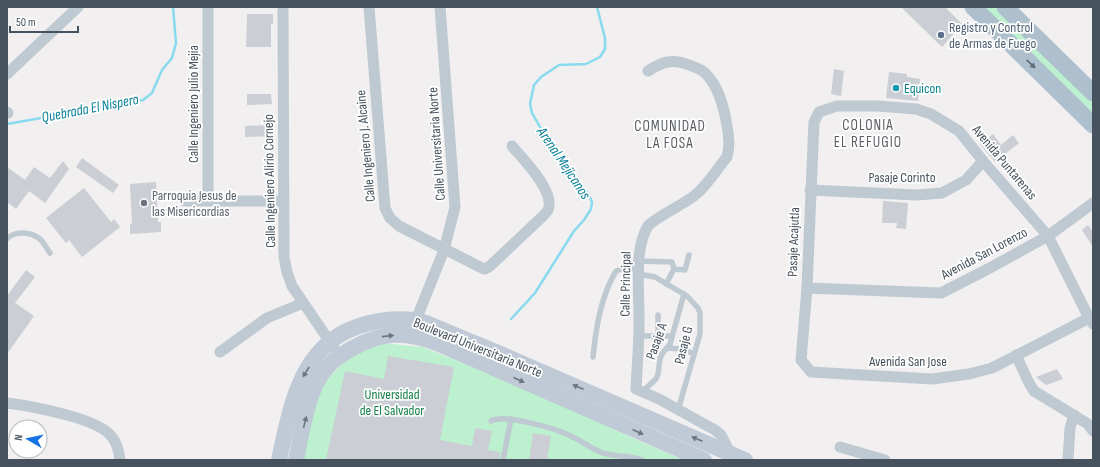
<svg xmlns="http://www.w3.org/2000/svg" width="1100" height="467" font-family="'Sofia Sans Condensed',sans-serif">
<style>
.green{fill:#bcf0cf}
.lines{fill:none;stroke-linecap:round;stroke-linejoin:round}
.stream{stroke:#88daee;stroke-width:2.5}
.building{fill:#cbced4}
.lane{stroke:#bfc9d1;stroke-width:5.5}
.street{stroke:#bfc9d1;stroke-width:11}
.secondary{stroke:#bfcad6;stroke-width:16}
.primary{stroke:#aebfce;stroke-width:17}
.oneway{fill:#606d79}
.oneway2{fill:#6a7681}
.service-dot{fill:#5c6f8a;stroke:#fff;stroke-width:1.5}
.culture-dot{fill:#0f9aa8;stroke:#fff;stroke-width:1.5}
.worship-dot{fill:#6b7280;stroke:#fff;stroke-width:1.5}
.labels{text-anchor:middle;stroke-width:3.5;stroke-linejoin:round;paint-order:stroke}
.service-label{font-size:14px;fill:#4e5e75;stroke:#fff;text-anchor:start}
.culture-label{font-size:14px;fill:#0d838f;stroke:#fff;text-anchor:start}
.street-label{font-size:14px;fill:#46525d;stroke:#fff}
.worship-label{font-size:14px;fill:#5b616d;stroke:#fff;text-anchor:start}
.park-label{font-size:14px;fill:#158049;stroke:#fff}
.water-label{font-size:15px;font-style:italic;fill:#0a809c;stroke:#fff}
.neighbourhood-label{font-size:15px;letter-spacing:1px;fill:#5b5f64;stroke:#fff}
</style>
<rect width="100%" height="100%" fill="#f1efef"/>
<!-- green -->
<g class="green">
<polygon points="980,7 996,7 1085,94 1093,102 1093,119"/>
<polygon points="383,343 422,347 458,361 579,413 639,441 684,460 302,460 310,422 325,381 352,355"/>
</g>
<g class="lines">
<!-- stream -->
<g class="stream">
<polyline points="7,124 143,100 152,93 162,70 172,58 176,43 173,7"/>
<polyline points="511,319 535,293 574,231 584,220 591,209 592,202 588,193 561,164 532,113 530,104 534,85 541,77 559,65 586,64 600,57 605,49 605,38 597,7"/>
</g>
</g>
<!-- building -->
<g class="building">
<polygon points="901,7 945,7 962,24 942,47"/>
<polygon points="247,14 273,14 273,24 271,24 271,47 246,47"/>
<polygon points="834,69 844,71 841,96 831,94"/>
<polygon points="889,72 907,74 907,77 920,79 918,101 886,98"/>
<polygon points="247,94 271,94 272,104 247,105"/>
<polygon points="271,125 271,136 245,137 245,126"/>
<polygon points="993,134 1001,145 1013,135 1019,143 995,162 980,144"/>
<polygon points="82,158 119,185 113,193 76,167"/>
<polygon points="63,161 69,169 45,203 29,191 16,209 7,202 7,167 25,180 34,167 50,178"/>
<polygon points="156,182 158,222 161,222 161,232 130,234 130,224 132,223 130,184"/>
<polygon points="84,188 111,222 114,219 120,227 82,257 69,240 66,243 46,218"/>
<polygon points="883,201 908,203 906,229 896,228 897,223 882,223"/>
<polygon points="1088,225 1093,232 1093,247 1082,230"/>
<polygon points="26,270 35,277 15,303 34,316 7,354 7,296"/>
<polygon points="388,356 454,367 440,440 472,446 475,428 492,431 488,450 500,452 499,460 326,460 345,371 384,379"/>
<polygon points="1057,369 1063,379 1046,385 1036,377"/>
<polygon points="533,433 551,436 547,460 529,460"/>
</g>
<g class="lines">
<!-- lane -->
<g class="lane">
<path d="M 7,239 C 15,230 31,232 40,239 C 44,243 47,249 50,253"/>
<polyline points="639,261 672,262 674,269"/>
<polyline points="639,274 655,277 687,296 698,308 700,313 700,334 678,410"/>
<polyline points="666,284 674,269 685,270 689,255"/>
<polyline points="658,315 658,336"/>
<polyline points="639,336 672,336"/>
<polyline points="667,348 682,349 694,354"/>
<path d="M 593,357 C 596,327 601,296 616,271 L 622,269 L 639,268"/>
<polyline points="642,392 656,379 658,374 660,359 662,354 670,344 684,294"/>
<path d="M 491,421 C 503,413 557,429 571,436 C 582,441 591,449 603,453 C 615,457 629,455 642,460"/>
<polyline points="503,460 511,419"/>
</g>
<!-- street -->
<g class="street">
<polyline points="208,7 208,201"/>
<polyline points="283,7 284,257 287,272 292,286 334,348"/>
<path d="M 369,7 L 385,208 L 390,218 L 399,226 L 482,268 L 485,269 L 490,266 L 542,217 C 544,215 546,213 548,210 C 556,192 523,159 512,146"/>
<path d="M 648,71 C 662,62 672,58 689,65 C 694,67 701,69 705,73 C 719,86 724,108 727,126 C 729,136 730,147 727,157 C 716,170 707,186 694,196 C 684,204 654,218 648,226 C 633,249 640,298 639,325 C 639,346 637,367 636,389 L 659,399 L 715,430 L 721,435 L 730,453"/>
<polyline points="7,74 78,7"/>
<polyline points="7,112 8,113"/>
<polyline points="810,190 917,195 942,193 966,180 983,161"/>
<polyline points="185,201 283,201"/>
<polyline points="807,288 941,293 988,269 1048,236 1093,203"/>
<polyline points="1089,318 992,368 969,374 932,379 811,372 801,360 807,288 814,122 819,112 837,106 878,106 916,109 931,114 959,131 983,161 1048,236 1089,318 1093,324"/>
<polyline points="416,320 444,250 455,207 440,7"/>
<polyline points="220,352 267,318 303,303"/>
<polyline points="1016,355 1029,383 1034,391 1088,424 1093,431"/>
<path d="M 7,403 C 30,406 99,418 112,437 C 117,443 119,452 120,460"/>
<polyline points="840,447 885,460"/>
<polyline points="1068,460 1070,428 1074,415"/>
</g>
<!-- secondary -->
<g class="secondary">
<path d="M 279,460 C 289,415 297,360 341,334 C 363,322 390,317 414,320 C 424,321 434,327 443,330 C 466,340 489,349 512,359 C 590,393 668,427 745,460"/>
<path d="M 296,460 C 302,432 306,399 321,375 C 329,363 340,355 351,349 C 382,331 407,331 439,344 L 704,460"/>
</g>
<!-- primary -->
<g class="primary">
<polyline points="973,7 1093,125"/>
<polyline points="1005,7 1093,93"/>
</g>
</g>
<!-- one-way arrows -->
<defs><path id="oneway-solid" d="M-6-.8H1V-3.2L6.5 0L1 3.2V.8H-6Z"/></defs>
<use class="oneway" href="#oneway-solid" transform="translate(1031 64) rotate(44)"/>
<g class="oneway2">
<use href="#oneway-solid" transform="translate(388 336) rotate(-6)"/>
<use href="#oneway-solid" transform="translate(306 372) rotate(122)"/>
<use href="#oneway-solid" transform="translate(519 380) rotate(24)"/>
<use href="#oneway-solid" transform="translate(578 387) rotate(-157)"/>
<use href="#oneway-solid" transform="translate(305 422) rotate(-76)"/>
<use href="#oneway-solid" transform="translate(638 432) rotate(24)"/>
<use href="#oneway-solid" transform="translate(697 439) rotate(-157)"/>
</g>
<!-- markers -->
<circle class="service-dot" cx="941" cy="35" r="4"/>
<circle class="culture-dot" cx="896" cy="88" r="4"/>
<circle class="worship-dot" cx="144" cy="203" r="4"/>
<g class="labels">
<!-- service labels -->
<g class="service-label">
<text x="949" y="32">Registro y Control<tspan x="949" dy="16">de Armas de Fuego</tspan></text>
</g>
<!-- culture labels -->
<g class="culture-label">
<text x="904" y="93">Equicon</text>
</g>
<!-- street labels -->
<g class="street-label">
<text transform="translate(193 104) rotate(-90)" y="5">Calle Ingeniero Julio Mejía</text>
<text transform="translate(436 144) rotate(-94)" y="5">Calle Universitaria Norte</text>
<text transform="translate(365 146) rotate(-95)" y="5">Calle Ingeniero J. Alcaine</text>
<text transform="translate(1005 162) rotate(50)" y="5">Avenida Puntarenas</text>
<text x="902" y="182">Pasaje Corinto</text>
<text transform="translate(269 181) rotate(-91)" y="5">Calle Ingeniero Alirio Cornejo</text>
<text transform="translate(793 242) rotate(-88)" y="5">Pasaje Acajutla</text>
<text transform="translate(984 253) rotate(-28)" y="5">Avenida San Lorenzo</text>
<text transform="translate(625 284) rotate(-89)" y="5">Calle Principal</text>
<text transform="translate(656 341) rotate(-70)" y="5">Pasaje A</text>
<text transform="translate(683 345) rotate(-76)" y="5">Pasaje G</text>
<text transform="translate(478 347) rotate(22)" y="5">Boulevard Universitaria Norte</text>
<text x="908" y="366">Avenida San Jose</text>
</g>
<!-- worship labels -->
<g class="worship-label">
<text x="152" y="200">Parroquia Jesus de<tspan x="152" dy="16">las Misericordias</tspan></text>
</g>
<!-- park labels -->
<g class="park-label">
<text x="392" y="399">Universidad<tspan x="392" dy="16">de El Salvador</tspan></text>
</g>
<!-- water labels -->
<g class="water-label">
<text transform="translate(90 108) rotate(-11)" y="5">Quebrada El Nispero</text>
<text transform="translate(564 163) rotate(56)" y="5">Arenal Mejicanos</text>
</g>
<!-- neighbourhood labels -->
<g class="neighbourhood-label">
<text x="868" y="130">COLONIA<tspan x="868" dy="17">EL REFUGIO</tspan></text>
<text x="670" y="131">COMUNIDAD<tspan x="670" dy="17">LA FOSA</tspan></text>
</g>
</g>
<!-- border -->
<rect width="1100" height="467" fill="none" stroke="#46525d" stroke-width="16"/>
<!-- north arrow -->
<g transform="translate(28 439) rotate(279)"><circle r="19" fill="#ffffff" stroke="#b5babe"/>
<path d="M0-3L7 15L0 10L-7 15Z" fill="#1572e5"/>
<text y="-6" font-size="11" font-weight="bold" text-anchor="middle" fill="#46525d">N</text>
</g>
<!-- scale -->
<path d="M10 26v6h68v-6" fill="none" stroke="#46525d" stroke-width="2"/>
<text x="16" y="26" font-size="12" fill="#46525d" stroke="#ffffff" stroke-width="3" paint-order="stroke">50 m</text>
</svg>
